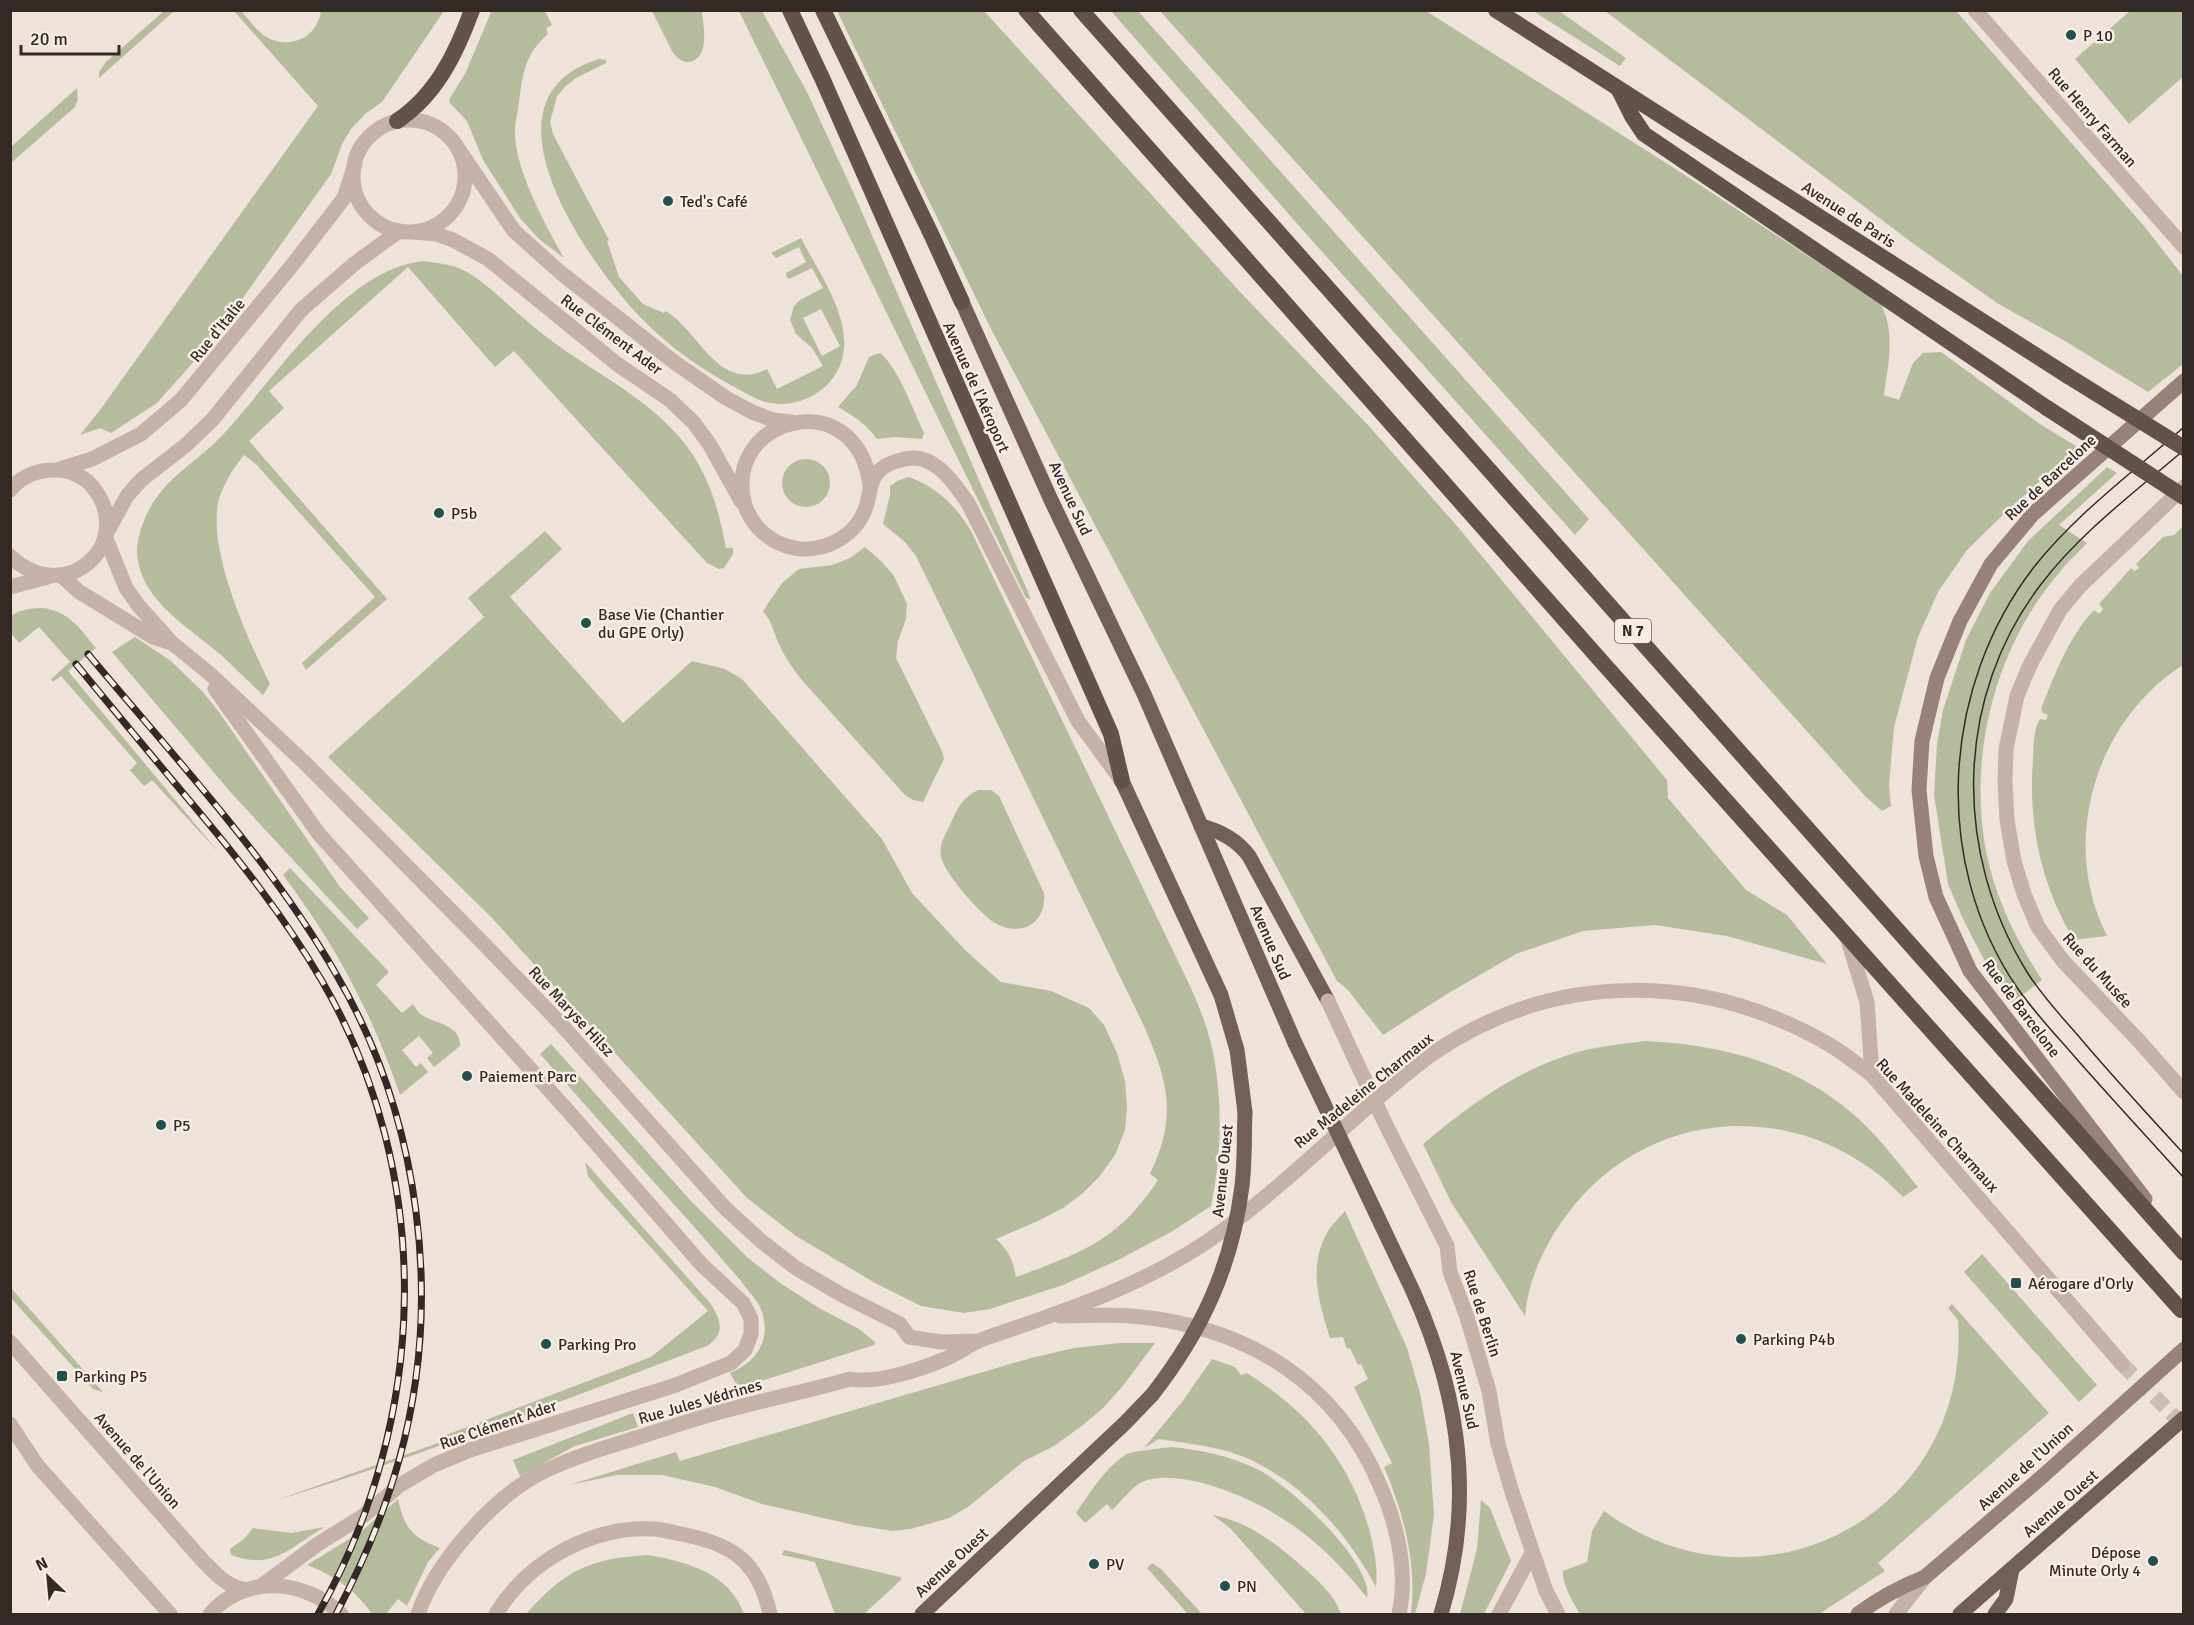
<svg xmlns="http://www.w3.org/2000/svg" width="2194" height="1625" font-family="Signika,sans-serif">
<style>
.green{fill:#b5bc9c;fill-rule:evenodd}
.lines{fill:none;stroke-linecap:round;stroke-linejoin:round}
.minor-tunnel{stroke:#c9bdb6;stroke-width:15;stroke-dasharray:15 8;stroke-linecap:butt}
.minor{stroke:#c5b1a7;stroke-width:15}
.tertiary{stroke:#c5b1a7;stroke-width:15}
.secondary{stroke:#988179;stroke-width:15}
.primary{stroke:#735f5a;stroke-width:15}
.trunk{stroke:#63514c;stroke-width:16}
.tram{stroke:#332927;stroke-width:1.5}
.rail-casing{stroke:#332927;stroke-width:7}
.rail{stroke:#f7ede6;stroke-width:4.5;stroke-dasharray:14;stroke-linecap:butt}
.minor-bridge{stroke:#c5b1a7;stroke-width:15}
.primary-bridge{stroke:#735f5a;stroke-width:15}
.trunk-bridge{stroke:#63514c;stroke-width:16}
.poi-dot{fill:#21504d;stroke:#f7ede6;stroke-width:2}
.labels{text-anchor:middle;stroke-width:5;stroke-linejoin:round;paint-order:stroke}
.shield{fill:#f7ede6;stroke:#6e6460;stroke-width:1.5}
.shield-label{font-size:15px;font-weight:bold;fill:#332927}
.poi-label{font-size:16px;fill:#332927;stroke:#f7ede6;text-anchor:start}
.street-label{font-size:16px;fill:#332927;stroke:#f7ede6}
</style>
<rect width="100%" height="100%" fill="#eee2da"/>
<!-- green -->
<g class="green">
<path d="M 492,10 L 545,11 L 552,25 L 546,28 L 548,34 C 524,55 523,74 519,103 C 518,112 515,122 515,131 C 514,168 546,226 564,258 L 539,239 L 520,218 L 483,160 L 467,121 L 449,102 L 450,98 L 465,74 Z"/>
<polygon points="164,11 174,11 99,78 99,72 106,62"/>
<path d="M 234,11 L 241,11 C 250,20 257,32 268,38 C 292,50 318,36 321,11 L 444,11 L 382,102 L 365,114 L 351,129 L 343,142 L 331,174 L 235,309 L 197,358 L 157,403 L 111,433 L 100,428 L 80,435 L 100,410 L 318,106 Z"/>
<path d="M 652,11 L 702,11 C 703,26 711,58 689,62 C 682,63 678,58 673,53 Z"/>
<polygon points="739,11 762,11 807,92 850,185 1031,599 1026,598"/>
<polygon points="837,11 984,11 1241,293 1368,425 1457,526 1667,780 1668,798 1746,890 1787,915 1827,964 1727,936 1655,925 1583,931 1516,954 1447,994 1383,1035 1347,989 1337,981 990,327"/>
<polygon points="1111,11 1138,11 1589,519 1575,535 1300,227"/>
<path d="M 1160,11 L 1426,11 L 1674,168 L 1881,304 C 1896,335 1888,362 1884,395 L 1899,400 L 1913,363 L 1923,353 L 1941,352 L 2040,424 L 2079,448 L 2083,454 L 2047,475 L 2006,512 L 1967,550 L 1938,592 L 1918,637 L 1894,727 L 1889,785 L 1891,806 L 1882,811 L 1866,797 Z"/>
<polygon points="1533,11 1559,11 1626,58 1620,66"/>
<polygon points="1605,11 1956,11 2144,226 2183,276 2183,364 2148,392 2065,341 1997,303 1911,242"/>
<polygon points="2130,11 2183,11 2184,76 2129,124 2075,59"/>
<path d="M 599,59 L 606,60 L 606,63 L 576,78 L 566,86 L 557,96 L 550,122 L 553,134 L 565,157 L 609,240 L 607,241 L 619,277 L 643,304 L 664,313 L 666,311 C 701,333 718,393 767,369 L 777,389 L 823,366 L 812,348 L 796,334 L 790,320 L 794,306 L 800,300 L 823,288 L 812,268 L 789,279 L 786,276 L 786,273 L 806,262 L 799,247 L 776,258 L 771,253 L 801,238 C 823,281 871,343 825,387 C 812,399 790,407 771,403 C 760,402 748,394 738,389 C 703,370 670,348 642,319 C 588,263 471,98 599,59 ZM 821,309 L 840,346 L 822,356 L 803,318 Z"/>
<polygon points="77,88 78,99 75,107 11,163 11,147"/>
<path d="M 424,261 C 437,263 451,264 463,270 C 474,275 484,284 493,291 C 513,309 534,328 556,344 C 600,376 651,400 685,444 C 709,475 719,510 726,548 L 733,548 L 733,554 L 724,568 L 719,569 L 707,563 L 514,351 L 495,367 L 408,267 L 269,391 L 284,408 L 249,441 L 387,599 L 306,670 L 302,663 L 375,597 L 256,464 L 244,455 C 234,467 224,483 219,499 C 206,548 248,640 270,684 L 263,695 C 249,682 235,668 221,655 C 189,627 139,600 137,552 C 137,543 139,534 142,526 C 159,477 197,465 228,429 C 277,375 346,268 424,261 Z"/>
<path d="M 880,353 C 898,367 914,412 924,433 L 922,439 L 894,437 L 877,439 C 866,424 854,416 838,407 L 857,385 L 869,357 Z"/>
<circle cx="806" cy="483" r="24"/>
<path d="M 2107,467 L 2117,473 L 2059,525 L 2087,543 C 2078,553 2067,562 2059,573 C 1995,647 1968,756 1986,851 C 1995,897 2016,940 2042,980 L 2012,1003 L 1992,974 L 1981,954 L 1963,919 L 1948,884 L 1934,795 L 1937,744 L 1943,710 L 1966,640 L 1990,593 L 2028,541 Z"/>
<path d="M 909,477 C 938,488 955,505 971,531 L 1191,988 C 1201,1011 1210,1034 1214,1058 C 1223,1106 1221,1159 1211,1206 L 1171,1232 L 1118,1260 L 1063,1285 L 990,1309 L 964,1313 L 921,1306 L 875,1283 L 796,1236 L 747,1198 L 491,917 L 328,757 L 484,617 L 468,598 L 545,531 L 562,549 L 510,597 L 623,723 L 692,661 L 725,669 L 742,679 L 882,839 L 912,893 L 966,951 L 1001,982 L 1051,991 L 1089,1008 L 1104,1025 L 1117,1053 L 1125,1081 L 1127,1108 L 1125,1130 L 1115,1155 L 1099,1177 L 1082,1194 L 1063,1208 L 1038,1221 L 996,1239 C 1009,1250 1013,1261 1016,1277 C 1081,1253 1118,1241 1158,1180 L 1150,1174 C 1178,1115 1168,1081 1143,1024 L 916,556 L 905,542 L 883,524 L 890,495 L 890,486 L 899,480 Z"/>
<path d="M 2183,526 L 2183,665 C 2095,721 2059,842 2107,936 L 2074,940 C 2041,885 2028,824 2033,759 C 2034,746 2033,730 2040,719 L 2046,720 L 2048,715 L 2043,713 L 2041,709 C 2055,674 2068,638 2094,610 L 2099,614 L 2103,609 L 2099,604 L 2131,568 L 2135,571 L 2139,568 L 2136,564 L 2163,537 L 2174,535 Z"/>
<path d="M 865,547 L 881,561 L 894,576 L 907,604 L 906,619 L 898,641 L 896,658 L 942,751 L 944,759 L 923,802 L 913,800 L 905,795 L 801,679 C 793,668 785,658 780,646 C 773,632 773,623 763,611 L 782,583 L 799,569 L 832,565 L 850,558 Z"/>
<path d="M 44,608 C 71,613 79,628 96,648 L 68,671 L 220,854 L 152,780 L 144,786 L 130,770 L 137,763 L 61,676 L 53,682 L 51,679 L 70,662 L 39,627 L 19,643 L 11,633 L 11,616 C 20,609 32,608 44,608 Z"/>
<polygon points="135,637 171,661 202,691 219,712 340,887 369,918 357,929 233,795 112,652"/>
<path d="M 978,790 L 991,790 L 999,796 L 1044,893 C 1047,923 1021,938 995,923 C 982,916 942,871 941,856 C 939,844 945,835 950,825 C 957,809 962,798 978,790 Z"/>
<path d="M 290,868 L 389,972 L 376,985 L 402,1013 L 413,1004 C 416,1008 418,1013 422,1015 C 436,1024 461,1025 460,1046 L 434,1067 L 427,1058 L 433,1053 L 419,1036 L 402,1050 L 416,1067 L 421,1063 L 428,1072 L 400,1095 C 373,1015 334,942 283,875 Z"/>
<path d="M 1646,1041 C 1726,1045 1801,1065 1861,1121 C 1882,1141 1899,1164 1918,1187 L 1903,1197 C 1807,1097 1649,1102 1566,1216 C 1545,1244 1528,1280 1525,1316 L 1451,1202 L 1423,1144 C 1467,1107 1513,1073 1568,1055 C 1593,1047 1620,1044 1646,1041 Z"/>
<path d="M 551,1044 L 690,1200 L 747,1257 L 780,1283 L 819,1308 L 859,1329 L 875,1342 L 874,1345 L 755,1383 L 743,1385 L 736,1384 L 730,1373 C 758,1362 773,1337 760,1307 C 755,1297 747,1290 741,1281 C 726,1264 711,1246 696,1229 C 644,1171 592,1113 540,1054 Z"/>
<path d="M 585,1162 L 710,1303 C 721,1320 726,1333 707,1346 C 564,1400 421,1456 274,1501 L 441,1442 L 446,1435 L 651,1357 L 708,1311 L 601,1192 L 588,1176 Z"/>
<path d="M 1345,1211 L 1407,1348 L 1420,1393 L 1429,1444 L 1434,1515 L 1426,1574 L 1415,1614 L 1411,1614 C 1417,1564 1404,1514 1384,1467 L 1392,1463 L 1354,1387 L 1368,1379 L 1361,1364 L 1358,1365 L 1350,1348 L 1347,1349 L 1343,1337 L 1330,1338 C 1319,1303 1308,1267 1327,1233 C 1331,1225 1339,1218 1345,1211 Z"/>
<polygon points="1982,1254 2097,1385 2079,1402 1964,1272"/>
<polygon points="11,1288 103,1392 93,1389 11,1298"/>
<path d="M 1952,1304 L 2049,1413 L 1878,1563 L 1885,1571 L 1819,1614 L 1580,1614 C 1573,1602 1562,1585 1563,1571 L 1587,1562 L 1592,1531 L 1604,1511 C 1759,1625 1971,1515 1958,1320 L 1948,1308 Z"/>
<polygon points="1120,1343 1155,1343 1122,1387 1103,1408 1083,1425 1054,1446 1024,1461 968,1507 949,1518 911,1529 892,1531 854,1525 762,1504 715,1487 662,1475 617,1475 569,1485 676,1452 680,1461 1031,1358 1074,1348"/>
<path d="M 1212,1359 L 1235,1367 L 1241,1375 L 1247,1373 C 1307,1411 1349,1459 1369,1529 C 1374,1548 1378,1567 1376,1587 C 1348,1535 1307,1487 1253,1461 C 1225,1447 1190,1444 1159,1439 L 1144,1448 L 1182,1402 Z"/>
<polygon points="633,1413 638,1427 575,1446 520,1476 513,1460"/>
<path d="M 1172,1447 C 1201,1450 1230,1456 1257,1469 C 1287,1483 1375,1564 1367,1598 C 1324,1542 1274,1504 1206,1484 C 1189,1479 1159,1474 1142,1482 C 1133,1486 1120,1503 1112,1510 L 1107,1504 L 1085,1523 L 1076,1513 C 1090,1493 1104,1469 1125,1455 C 1131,1451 1164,1448 1172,1447 Z"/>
<path d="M 398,1499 C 404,1527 412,1538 440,1548 L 428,1562 L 407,1606 L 398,1599 L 386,1614 L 372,1614 C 356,1590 333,1575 307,1565 L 362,1531 Z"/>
<polygon points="1481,1500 1490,1508 1511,1561 1484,1614 1460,1614 1477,1549"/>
<path d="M 1213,1515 C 1249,1522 1277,1544 1304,1568 C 1320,1583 1334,1594 1341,1614 L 1306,1614 L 1231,1529 Z"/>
<path d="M 325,1527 C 289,1547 274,1571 231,1555 L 230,1549 L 245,1538 L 253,1528 L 291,1533 Z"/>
<polygon points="784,1550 900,1577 902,1579 864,1614 835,1614 815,1562 782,1555"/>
<path d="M 648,1555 C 688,1562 729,1573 744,1614 L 526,1614 C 564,1571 590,1558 648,1555 Z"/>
<polygon points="1152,1563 1161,1569 1202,1614 1188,1614 1147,1568"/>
</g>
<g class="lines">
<!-- minor-tunnel -->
<polyline class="minor-tunnel" points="2122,1364 2184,1426"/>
<!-- minor -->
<g class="minor">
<polyline points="1975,10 2184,247"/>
<circle cx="409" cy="176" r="56"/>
<polyline points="459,150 514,231 561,273 674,362 726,398 752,412 773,420 791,422"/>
<polyline points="399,231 354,264 301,310 213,419 186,445 141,480 127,496 105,536 126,588 138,605 172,643 210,674 307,765 484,944 559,1022 725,1208 761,1241 796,1268 842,1295 900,1324 909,1337 941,1342 976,1341"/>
<polyline points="414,232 436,234 453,240 488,259 617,364 670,400 694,423 710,445 741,501"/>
<polyline points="60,469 92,459 141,434 181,400 294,263 344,198 355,164"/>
<path d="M 870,486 C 858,381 720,417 745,505 C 750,522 764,537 781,544 C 813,558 855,541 866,507 C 870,496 869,483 877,473 C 883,466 892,462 901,460 C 932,450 952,480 968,503 L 1078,721 L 1122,781"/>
<polyline points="2184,487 2080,586 2060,610 2030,665 2017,696 2006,749 2005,782 2007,820 2014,861 2024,894 2038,927 2063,961 2140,1042 2184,1092"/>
<path d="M 10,490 C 21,476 38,470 54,470 C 67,469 83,476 91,485 C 139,540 67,610 10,556"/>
<polyline points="62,576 78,591 153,637 172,643"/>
<polyline points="10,587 48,577"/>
<polyline points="215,689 319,834 568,1111 702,1265 743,1303 751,1319 751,1334 745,1350 731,1363 673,1386 470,1450 434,1465 400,1485 363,1516 318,1544 261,1586"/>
<polyline points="1847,937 1867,1002 1872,1075"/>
<polyline points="1447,1246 1450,1272 1466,1314 1489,1391 1498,1444 1512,1492 1546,1591 1558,1614"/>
<path d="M 1060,1316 C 1084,1316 1108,1314 1132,1316 C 1247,1326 1338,1382 1382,1490 C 1398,1528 1408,1574 1399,1614"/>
<path d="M 418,1614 C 435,1564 490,1501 537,1475 C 569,1458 605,1448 639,1437 C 671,1427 703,1416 735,1408 C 773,1398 812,1390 850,1379 C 877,1384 919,1370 945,1359 C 959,1353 971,1343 986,1338 C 1067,1310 1152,1283 1222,1231 C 1275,1192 1323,1146 1372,1103 C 1393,1086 1413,1067 1435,1052 C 1557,970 1704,972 1830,1045 C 1845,1054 1858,1065 1872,1075 L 2122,1364"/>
<path d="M 496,1614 C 528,1561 592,1525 655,1529 C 665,1530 676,1533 686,1535 C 735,1545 759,1564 770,1614"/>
<polyline points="1499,1614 1532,1553"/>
</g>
<!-- tertiary -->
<g class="tertiary">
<path d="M 10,1342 L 203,1561 C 217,1575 227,1587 247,1590"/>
<polyline points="10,1424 37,1465 170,1614"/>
<path d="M 210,1614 C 244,1574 305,1579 341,1614"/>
<polyline points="1896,1614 1925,1577"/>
</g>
<!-- secondary -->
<g class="secondary">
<polyline points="2145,1199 1970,971 1936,897 1926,856 1919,790 1922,741 1937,678 1960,621 1991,564 2033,514 2184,381"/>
<path d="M 1858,1614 C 1879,1598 1900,1587 1925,1577 L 2044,1475 L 2184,1349"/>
</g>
<!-- primary -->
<g class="primary">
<polyline points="962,302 1051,500 1144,694 1295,1043"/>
<polyline points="1122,781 1221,995 1237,1050 1245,1112"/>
<path d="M 1201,826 C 1221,831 1237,840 1249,856 L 1328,1001"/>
<path d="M 1401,1266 C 1457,1378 1478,1492 1441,1614"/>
<polyline points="922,1614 1125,1423 1152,1395"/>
<polyline points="1960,1614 2184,1418"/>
<polyline points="1995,1614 2006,1599 2012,1569"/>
</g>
<!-- trunk -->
<g class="trunk">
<polyline points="790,10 822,78 1111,734 1122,781"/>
<polyline points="823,10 932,236 962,302"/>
<polyline points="1026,10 1602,662 2181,1310"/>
<polyline points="1081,10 2184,1253"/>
<polyline points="1496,10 2068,376"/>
<polyline points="1619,90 1632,116 1644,134 2047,408"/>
<path d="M 397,121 C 436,95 456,54 472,10"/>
</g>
<!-- tram -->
<g class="tram">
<path d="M 2184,427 C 2133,472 2076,514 2034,567 C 1942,686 1931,860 2016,986 C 2033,1011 2054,1033 2074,1056 C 2110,1097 2147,1137 2184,1178"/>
<path d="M 2184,450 C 2135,492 2081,532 2042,583 C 1954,697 1953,852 2027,972 C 2042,996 2062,1017 2081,1039 C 2114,1078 2149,1116 2184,1154"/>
</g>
<!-- rail casing -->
<g class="rail-casing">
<g id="rail">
<path d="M 88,654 C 173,756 270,859 336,974 C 420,1117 444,1300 399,1460 C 384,1514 362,1565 336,1614"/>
<path d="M 76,664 C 113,709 151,755 189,800 C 237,857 284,916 322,981 C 436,1177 429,1419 318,1614"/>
</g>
</g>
<!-- rail -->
<use href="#rail" class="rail"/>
<!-- minor-bridge -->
<polyline class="minor-bridge" points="1328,1001 1384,1121 1447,1246"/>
<!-- primary-bridge -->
<g class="primary-bridge">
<polyline points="1295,1043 1401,1266"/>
<path d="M 1152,1395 C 1202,1331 1232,1266 1242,1186 C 1245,1161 1244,1136 1245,1112"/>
</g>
<!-- trunk-bridge -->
<g class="trunk-bridge">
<polyline points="2068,376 2184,448"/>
<polyline points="2047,408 2184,497"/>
</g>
</g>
<!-- markers -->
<g class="poi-dot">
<circle cx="2071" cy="35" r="6"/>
<circle cx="668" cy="201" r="6"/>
<circle cx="439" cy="513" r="6"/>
<circle cx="586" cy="623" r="6"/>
<circle cx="467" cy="1076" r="6"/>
<circle cx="161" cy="1125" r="6"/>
<rect x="2010" y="1277" width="12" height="12" rx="3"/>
<circle cx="1741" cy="1339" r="6"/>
<circle cx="546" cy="1344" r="6"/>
<rect x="56" y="1370" width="12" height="12" rx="3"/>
<circle cx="2153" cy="1561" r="6"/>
<circle cx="1094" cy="1564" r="6"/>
<circle cx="1225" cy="1586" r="6"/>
</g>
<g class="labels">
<!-- shield labels -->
<rect class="shield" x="1615" y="619" width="36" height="24" rx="4.5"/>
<g class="shield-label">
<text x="1633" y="636">N 7</text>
</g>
<!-- poi labels -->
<g class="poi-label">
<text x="2083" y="41">P 10</text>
<text x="680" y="207">Ted's Café</text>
<text x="451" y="519">P5b</text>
<text x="598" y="620">Base Vie (Chantier<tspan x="598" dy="18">du GPE Orly)</tspan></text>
<text x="479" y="1082">Paiement Parc</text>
<text x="173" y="1131">P5</text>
<text x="2028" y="1289">Aérogare d'Orly</text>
<text x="1753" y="1345">Parking P4b</text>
<text x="558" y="1350">Parking Pro</text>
<text x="74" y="1382">Parking P5</text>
<text x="2141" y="1558" text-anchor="end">Dépose<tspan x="2141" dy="18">Minute Orly 4</tspan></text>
<text x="1106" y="1570">PV</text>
<text x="1237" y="1592">PN</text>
</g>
<!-- street labels -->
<g class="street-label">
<text transform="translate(2093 117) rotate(49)" y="6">Rue Henry Farman</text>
<text transform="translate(1849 214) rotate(33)" y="6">Avenue de Paris</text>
<text transform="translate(217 330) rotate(-51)" y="6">Rue d'Italie</text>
<text transform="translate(612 334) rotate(37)" y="6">Rue Clément Ader</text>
<text transform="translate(977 387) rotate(66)" y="6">Avenue de l'Aéroport</text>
<text transform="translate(2050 477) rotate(-43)" y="6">Rue de Barcelone</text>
<text transform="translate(1071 498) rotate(65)" y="6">Avenue Sud</text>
<text transform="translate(1271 942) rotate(67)" y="6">Avenue Sud</text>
<text transform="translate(2098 970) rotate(48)" y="6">Rue du Musée</text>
<text transform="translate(2022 1008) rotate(53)" y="6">Rue de Barcelone</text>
<text transform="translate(572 1011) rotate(47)" y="6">Rue Maryse Hilsz</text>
<text transform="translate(1363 1090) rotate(-39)" y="6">Rue Madeleine Charmaux</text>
<text transform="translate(1938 1125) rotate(48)" y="6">Rue Madeleine Charmaux</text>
<text transform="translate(1222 1171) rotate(-84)" y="6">Avenue Ouest</text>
<text transform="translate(1483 1313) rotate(72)" y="6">Rue de Berlin</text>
<text transform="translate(1465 1390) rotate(77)" y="6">Avenue Sud</text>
<text transform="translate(700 1401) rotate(-16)" y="6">Rue Jules Védrines</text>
<text transform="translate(498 1424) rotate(-19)" y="6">Rue Clément Ader</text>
<text transform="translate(138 1460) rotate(49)" y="6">Avenue de l'Union</text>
<text transform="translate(2025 1466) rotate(-42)" y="6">Avenue de l'Union</text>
<text transform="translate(2060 1503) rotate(-41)" y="6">Avenue Ouest</text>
<text transform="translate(951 1562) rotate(-43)" y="6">Avenue Ouest</text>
</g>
</g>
<!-- border -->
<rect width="2194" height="1625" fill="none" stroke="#332927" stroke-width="24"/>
<!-- north arrow -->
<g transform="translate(48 1577) rotate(334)" stroke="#f7ede6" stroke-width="4.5" paint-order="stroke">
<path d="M0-4.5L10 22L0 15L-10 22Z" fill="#332927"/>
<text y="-9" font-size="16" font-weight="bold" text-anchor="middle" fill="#332927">N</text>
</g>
<!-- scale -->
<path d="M21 45v9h98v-9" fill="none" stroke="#332927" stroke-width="3"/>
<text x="30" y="45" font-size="18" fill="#332927" stroke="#f7ede6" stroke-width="4.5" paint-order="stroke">20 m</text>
</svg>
